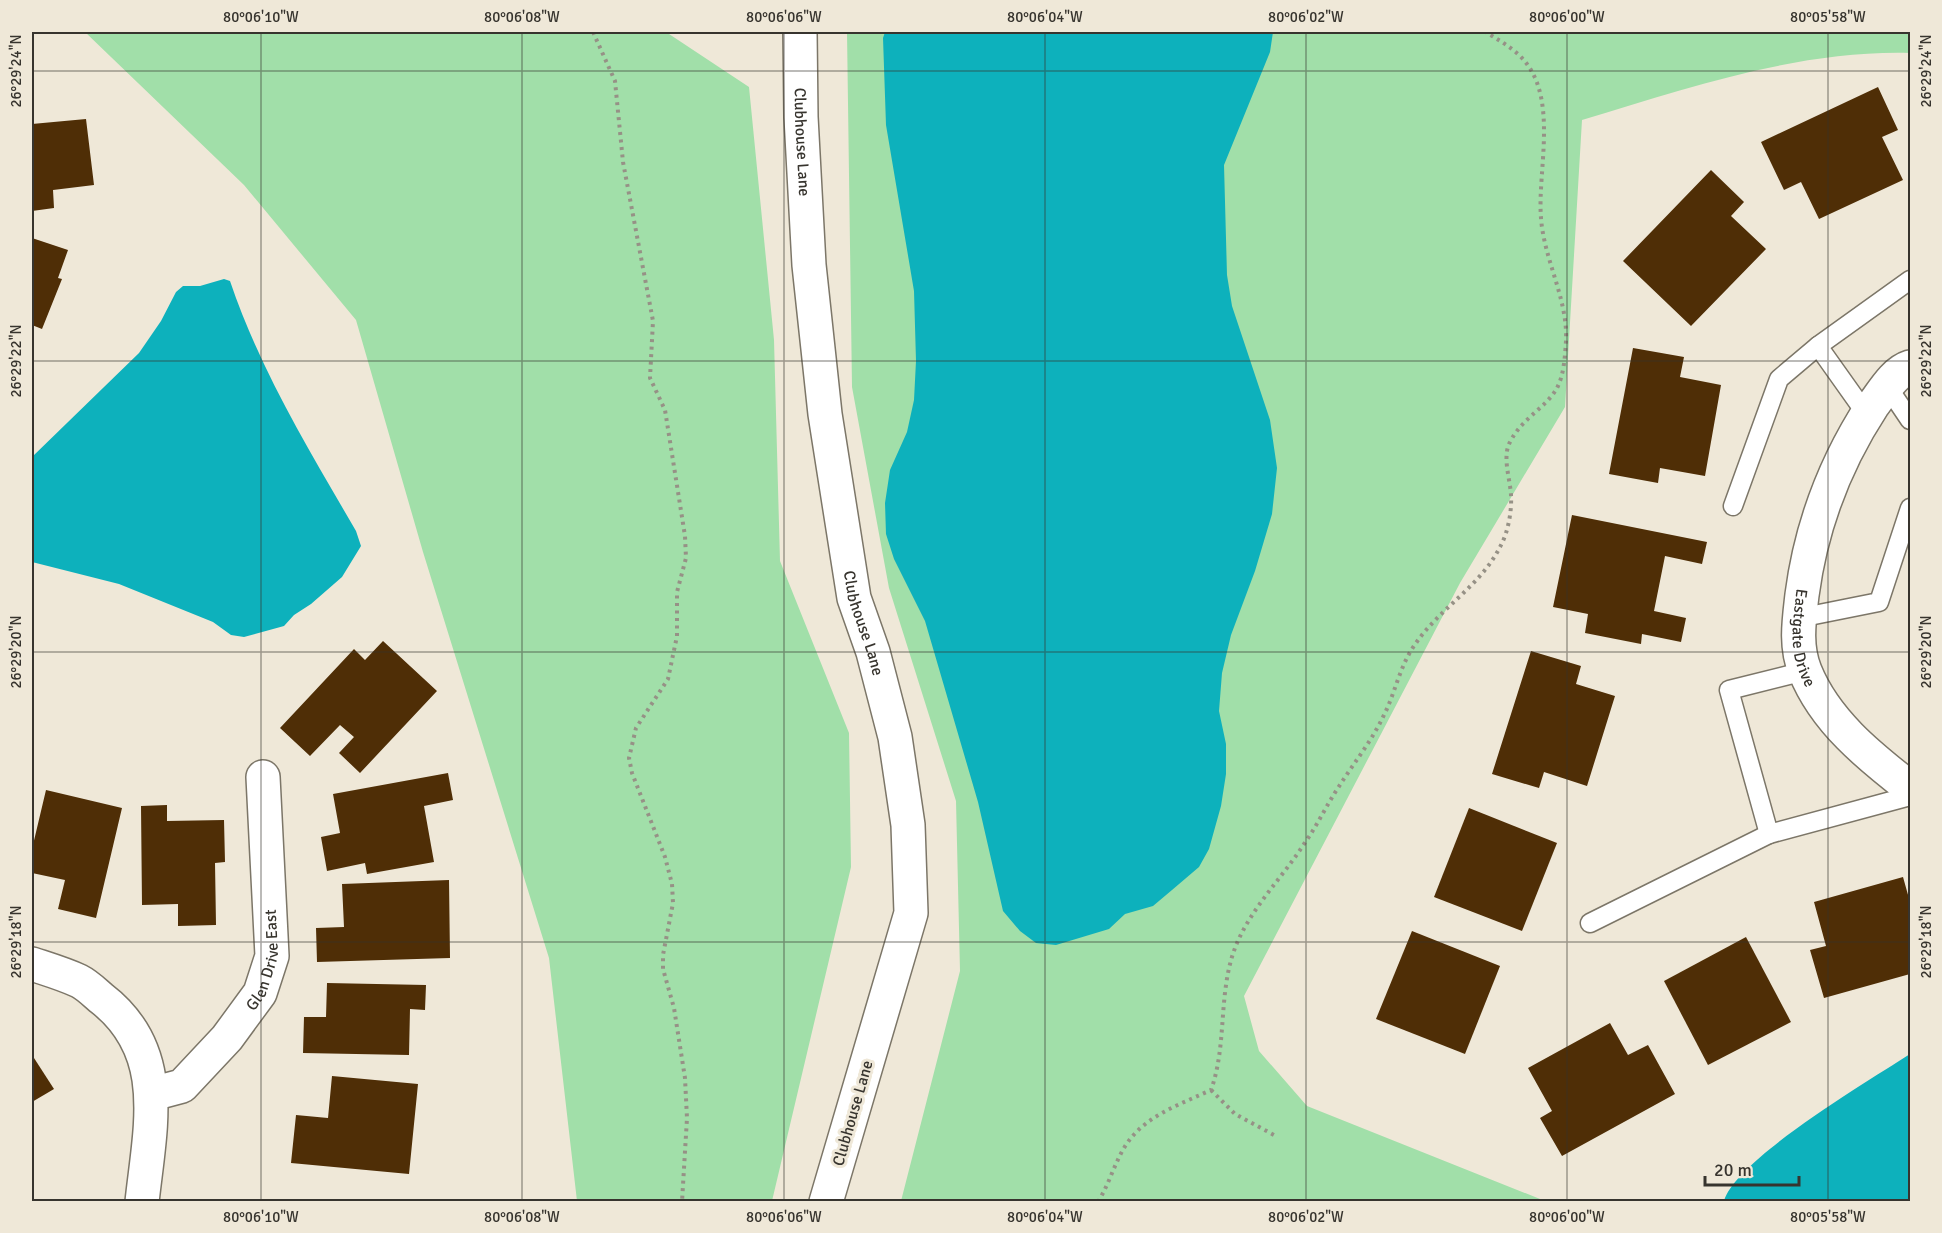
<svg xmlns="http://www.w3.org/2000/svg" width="1942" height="1233" font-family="Signika,sans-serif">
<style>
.green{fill:#a1dfa9}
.water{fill:#0db1bc}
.building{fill:#4f2e06}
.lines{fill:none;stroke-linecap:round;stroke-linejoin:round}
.service-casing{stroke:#7c7668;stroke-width:21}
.minor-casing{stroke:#7c7668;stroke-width:36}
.path{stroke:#969186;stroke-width:4;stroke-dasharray:3 4.5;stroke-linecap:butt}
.service{stroke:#fff;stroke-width:18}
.minor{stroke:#fff;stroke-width:33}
.ticks{fill:none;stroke:#37342e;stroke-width:1.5;stroke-opacity:0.45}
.labels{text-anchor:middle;stroke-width:6;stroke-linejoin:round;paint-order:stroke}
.street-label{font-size:16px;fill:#37342e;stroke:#efe8d8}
.neatline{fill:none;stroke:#37342e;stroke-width:2}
.ticks-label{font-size:15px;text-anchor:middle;fill:#37342e}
</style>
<rect width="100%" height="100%" fill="#efe8d8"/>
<!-- green -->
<g class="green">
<polygon points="85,32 666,32 749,87 774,340 780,561 849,733 851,867 772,1201 577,1201 549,958 423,552 356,320 244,185"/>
<path d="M 847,32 L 1910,32 L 1910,53 C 1799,50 1687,88 1582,120 L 1565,407 L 1460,583 L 1244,996 L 1259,1051 L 1307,1106 L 1545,1201 L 901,1201 L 960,971 L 956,801 L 889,588 L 852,387 Z"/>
</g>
<!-- water -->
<g class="water">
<polygon points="885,32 1273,32 1270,52 1224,165 1227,275 1232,306 1270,420 1277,468 1272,514 1255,571 1231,635 1222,673 1219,711 1226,744 1226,774 1221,806 1209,849 1199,867 1172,890 1153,906 1125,914 1109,929 1056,945 1036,943 1020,931 1003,911 978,802 925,621 894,559 886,534 885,503 890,470 907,432 914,400 916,361 914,291 886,125 883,38"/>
<path d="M 224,279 L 230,281 C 260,370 309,450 356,531 L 361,546 L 342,577 L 311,604 L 294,615 L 284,626 L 244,637 L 231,635 L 213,622 L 119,584 L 32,562 L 32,457 L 139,353 L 161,321 L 176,292 L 183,286 L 200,286 Z"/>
<path d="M 1910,1054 L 1910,1201 L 1724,1201 C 1736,1159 1870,1080 1910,1054 Z"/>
</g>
<!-- building -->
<g class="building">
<polygon points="1878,87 1898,130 1882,137 1903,180 1819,219 1801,182 1784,190 1761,142"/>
<polygon points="86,119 94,185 53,190 54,208 32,211 32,124"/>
<polygon points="1711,170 1744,202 1731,216 1766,249 1691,326 1623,261"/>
<polygon points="32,238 68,250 58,278 62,279 42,329 32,325"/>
<polygon points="1633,348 1684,357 1680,377 1721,385 1705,476 1660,468 1658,483 1609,474"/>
<polygon points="1572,515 1707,542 1702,564 1665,556 1654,611 1686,618 1681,642 1642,634 1641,644 1585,633 1588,614 1553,607"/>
<polygon points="383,641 437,691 360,773 339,753 354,737 340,725 310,756 280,728 354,649 365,660"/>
<polygon points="1531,651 1581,666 1576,684 1615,696 1587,786 1544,772 1539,788 1492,774"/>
<polygon points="448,773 453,800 424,806 434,862 367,874 365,863 327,871 321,837 340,833 333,794"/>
<polygon points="46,790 122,808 96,918 58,909 65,880 32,873 32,849"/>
<polygon points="167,805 167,821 224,820 225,862 215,863 216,925 178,926 178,904 142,905 141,806"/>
<polygon points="1469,808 1557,843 1522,931 1434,897"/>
<polygon points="1903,877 1910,902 1910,974 1824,998 1810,950 1826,946 1814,902"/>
<polygon points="449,880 450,958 317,962 316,928 344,927 342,884"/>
<polygon points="1412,931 1500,966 1465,1054 1376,1019"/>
<polygon points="1746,937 1791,1022 1708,1065 1664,981"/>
<polygon points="327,983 426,985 425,1010 410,1009 409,1055 303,1053 304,1017 326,1017"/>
<polygon points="1610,1023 1628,1055 1648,1045 1675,1094 1562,1156 1540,1118 1552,1111 1528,1068"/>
<polygon points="34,1058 54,1089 32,1102 32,1059"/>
<polygon points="332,1076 418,1084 409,1174 291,1163 296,1115 328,1118"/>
</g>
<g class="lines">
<!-- service casing -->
<g class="service-casing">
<g id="service">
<polyline points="1887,386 1910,420"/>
<polyline points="1867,415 1818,346 1910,280"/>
<polyline points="1733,506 1779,379 1818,346"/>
<polyline points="1799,618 1879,602 1910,508"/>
<polyline points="1805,671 1729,690 1769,834 1910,796"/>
<polyline points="1590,923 1769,834"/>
</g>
</g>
<!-- minor casing -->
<g class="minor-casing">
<g id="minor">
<path id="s1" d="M 800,32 L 801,117 L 809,265 L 825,414 L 854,598 L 873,652 L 895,737 L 908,825 L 911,913 L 826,1202"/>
<path id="s2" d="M 1910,367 C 1894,372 1883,392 1873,405 C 1835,463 1811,526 1802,595 C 1799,621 1795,646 1805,671 C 1825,721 1869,756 1910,788"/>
<path d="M 32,964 C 47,969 64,974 79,981 C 87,985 94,992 101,998 C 170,1051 150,1127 142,1202"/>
<path id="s3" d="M 152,1094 L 182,1086 L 227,1038 L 260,993 L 272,956 L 263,777"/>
</g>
</g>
<!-- path -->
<g class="path">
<polyline points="593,32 615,81 623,162 653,321 650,378 665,410 685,536 686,558 677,592 677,636 668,679 636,728 629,758 632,773 665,857 672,884 673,903 663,955 663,969 674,1008 685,1078 687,1118 682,1202"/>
<polyline points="1211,1090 1235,1114 1274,1135"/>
<path d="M 1098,1202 C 1109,1184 1114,1165 1124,1148 C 1143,1116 1179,1105 1211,1090 C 1228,1043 1217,990 1237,943 C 1253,906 1282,878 1304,844 C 1317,826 1326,806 1338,788 C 1353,764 1371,742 1383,717 C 1395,694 1399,668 1414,646 C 1438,609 1480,587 1500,547 C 1508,533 1512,511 1511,495 C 1510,478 1502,457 1510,442 C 1522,418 1546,408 1557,388 C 1564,375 1565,356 1566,341 C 1568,299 1544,260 1541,218 C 1537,170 1560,95 1520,56 C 1510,46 1498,40 1486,32"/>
</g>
<!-- service -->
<use href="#service" class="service"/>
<!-- minor -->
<use href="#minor" class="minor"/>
</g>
<!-- ticks -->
<path class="ticks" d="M 261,32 L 261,1202M 522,32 L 522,1202M 784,32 L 784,1202M 1045,32 L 1045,1202M 1306,32 L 1306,1202M 1567,32 L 1567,1202M 1828,32 L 1828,1202M 32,71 L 1910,71M 32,361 L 1910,361M 32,652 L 1910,652M 32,942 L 1910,942"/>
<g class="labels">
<!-- street labels -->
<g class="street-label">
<text dy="6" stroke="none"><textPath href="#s1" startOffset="110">Clubhouse Lane</textPath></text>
<text dy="6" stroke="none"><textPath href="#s1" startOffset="596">Clubhouse Lane</textPath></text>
<text dy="6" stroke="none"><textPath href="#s2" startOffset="302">Eastgate Drive</textPath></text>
<text dy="6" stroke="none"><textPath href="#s3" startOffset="186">Glen Drive East</textPath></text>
<text transform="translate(852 1113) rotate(-74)" y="6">Clubhouse Lane</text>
</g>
</g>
<!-- border -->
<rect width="1942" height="1233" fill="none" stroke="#efe8d8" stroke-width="66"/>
<!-- scale -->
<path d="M1705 1176v9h94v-9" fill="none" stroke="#37342e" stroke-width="3"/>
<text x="1714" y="1176" font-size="18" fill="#37342e" stroke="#efe8d8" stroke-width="4.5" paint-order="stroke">20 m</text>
<rect x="33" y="33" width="1876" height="1167" class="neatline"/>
<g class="ticks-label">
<text x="261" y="22">80°06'10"W</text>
<text x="522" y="22">80°06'08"W</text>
<text x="784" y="22">80°06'06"W</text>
<text x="1045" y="22">80°06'04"W</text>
<text x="1306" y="22">80°06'02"W</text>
<text x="1567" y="22">80°06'00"W</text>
<text x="1828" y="22">80°05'58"W</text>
<text transform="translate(16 71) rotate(-90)" y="5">26°29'24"N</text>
<text transform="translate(1926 71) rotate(-90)" y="5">26°29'24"N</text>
<text transform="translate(16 361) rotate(-90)" y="5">26°29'22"N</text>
<text transform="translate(1926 361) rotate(-90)" y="5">26°29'22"N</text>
<text transform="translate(16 652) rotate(-90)" y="5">26°29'20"N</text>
<text transform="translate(1926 652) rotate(-90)" y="5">26°29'20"N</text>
<text transform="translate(16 942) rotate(-90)" y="5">26°29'18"N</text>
<text transform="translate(1926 942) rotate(-90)" y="5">26°29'18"N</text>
<text x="261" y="1222">80°06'10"W</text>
<text x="522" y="1222">80°06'08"W</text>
<text x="784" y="1222">80°06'06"W</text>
<text x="1045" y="1222">80°06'04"W</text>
<text x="1306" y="1222">80°06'02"W</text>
<text x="1567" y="1222">80°06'00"W</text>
<text x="1828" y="1222">80°05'58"W</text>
</g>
</svg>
